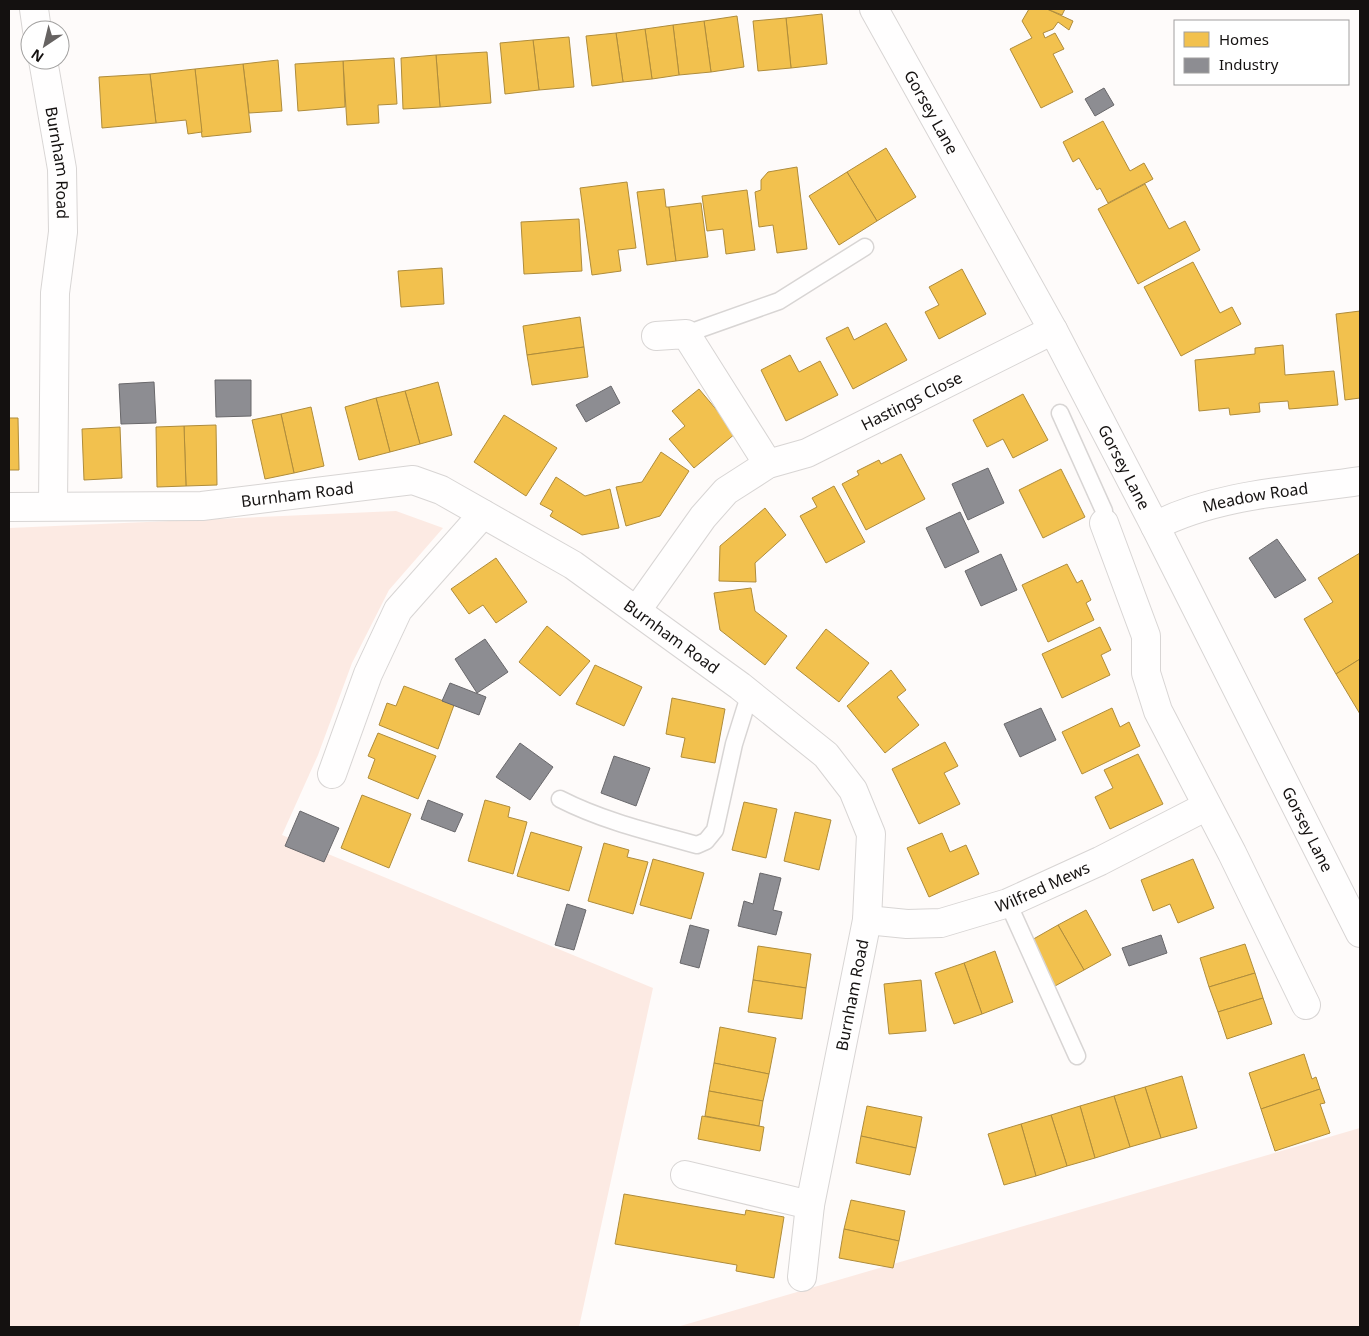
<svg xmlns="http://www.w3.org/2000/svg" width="1369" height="1336" font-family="'Noto Sans',sans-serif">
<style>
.green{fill:#fceae3}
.homes{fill:#f2c14e;stroke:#af8c3b}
.industry{fill:#8d8d92;stroke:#69686b}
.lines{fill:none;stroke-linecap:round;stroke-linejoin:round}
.lane-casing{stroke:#d8d5d4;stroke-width:19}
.street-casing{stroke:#d8d5d4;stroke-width:30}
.lane{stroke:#fffefe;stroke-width:16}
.street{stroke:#fffefe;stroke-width:28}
.labels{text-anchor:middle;stroke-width:5;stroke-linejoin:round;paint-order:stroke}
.street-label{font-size:16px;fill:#141110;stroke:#fff}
</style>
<rect width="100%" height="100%" fill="#fefbfa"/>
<!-- green -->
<g class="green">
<polygon points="396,511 443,528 389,590 352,663 318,755 282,835 653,988 579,1327 9,1327 9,528"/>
<polygon points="1360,1128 1360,1327 677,1327"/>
</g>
<!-- homes -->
<g class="homes">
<polygon points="1029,9 1047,9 1073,21 1069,30 1058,22 1053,29 1043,33 1045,38 1055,33 1064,49 1053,54 1073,92 1041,108 1010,49 1032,38 1022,21"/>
<polygon points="1047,9 1065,9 1062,15"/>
<polygon points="822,14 827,64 791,68 786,18"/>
<polygon points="737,16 744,67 711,72 704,21"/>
<polygon points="786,18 791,68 758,71 753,21"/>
<polygon points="704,21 711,72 679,75 673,25"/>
<polygon points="673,25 679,75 652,79 645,29"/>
<polygon points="645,29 652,79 623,82 616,33"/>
<polygon points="616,33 623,82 592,86 586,36"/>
<polygon points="569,37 574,87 539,90 533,40"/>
<polygon points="533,40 539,90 505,94 500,43"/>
<polygon points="487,52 491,103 440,107 436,55"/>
<polygon points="436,55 440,107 403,109 401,58"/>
<polygon points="394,58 397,104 378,105 379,123 347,125 343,61"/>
<polygon points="278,60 282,111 249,113 243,64"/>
<polygon points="343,61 345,107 298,111 295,64"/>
<polygon points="243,64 251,132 202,137 195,69"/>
<polygon points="195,69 202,132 188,134 186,120 156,123 150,74"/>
<polygon points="150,74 156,123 102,128 99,77"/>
<polygon points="1103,121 1130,171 1144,163 1153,179 1108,203 1100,188 1097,190 1079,158 1073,162 1063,142"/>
<polygon points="886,148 916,197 877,221 847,172"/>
<polygon points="797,167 807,249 777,253 773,225 759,227 755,192 761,190 761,180 768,172"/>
<polygon points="847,172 877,221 839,245 809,196"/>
<polygon points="627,182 636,248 618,250 621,271 592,275 580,188"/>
<polygon points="1145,184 1169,229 1185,221 1200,250 1138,284 1098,209"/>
<polygon points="664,189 666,207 669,207 676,261 647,265 637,192"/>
<polygon points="747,190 755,250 726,254 723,229 707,231 702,196"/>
<polygon points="701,203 708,257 676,261 669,207"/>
<polygon points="579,219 582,271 524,274 521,222"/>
<polygon points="1193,262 1220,313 1232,307 1241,324 1181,356 1144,287"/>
<polygon points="442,268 444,304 401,307 398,271"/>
<polygon points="962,269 986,314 939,339 925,312 939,305 929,287"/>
<polygon points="1360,311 1360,398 1345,400 1336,314"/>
<polygon points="580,317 584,347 527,355 523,326"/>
<polygon points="886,323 907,360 853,389 826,338 848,327 854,340"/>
<polygon points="1283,345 1285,375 1334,371 1338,405 1289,409 1288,401 1259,403 1260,412 1230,415 1229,408 1199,411 1195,360 1255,354 1255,348"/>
<polygon points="584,347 588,377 532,385 527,355"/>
<polygon points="790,355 799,372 820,361 838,395 786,421 761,370"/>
<polygon points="438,382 452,435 420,444 405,391"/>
<polygon points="699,389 736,433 694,468 669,439 685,426 672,411"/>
<polygon points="405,391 420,444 390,452 376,398"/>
<polygon points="1023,394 1048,440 1013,458 1003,439 987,447 973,420"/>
<polygon points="376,398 390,452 359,460 345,407"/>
<polygon points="311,407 324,466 294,473 281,414"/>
<polygon points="281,414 294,473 265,479 252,420"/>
<polygon points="504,415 557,448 526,496 474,462"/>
<polygon points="9,418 18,418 19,470 9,470"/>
<polygon points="216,425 217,485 186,486 184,426"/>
<polygon points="184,426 186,486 157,487 156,427"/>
<polygon points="120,427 122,478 84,480 82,429"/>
<polygon points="661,452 689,471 660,516 626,526 616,487 642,482"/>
<polygon points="901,454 925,499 866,530 842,484 859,475 857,471 879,460 881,464"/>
<polygon points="1061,469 1085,517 1043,538 1019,490"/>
<polygon points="556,477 585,496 610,489 619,528 582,535 550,516 553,511 540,504"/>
<polygon points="834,486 865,542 826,563 800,516 817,507 812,498"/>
<polygon points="765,508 786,535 755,563 756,582 719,581 720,546"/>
<polygon points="1360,553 1360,659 1336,674 1304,619 1333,602 1318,578"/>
<polygon points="496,558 527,602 496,623 483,605 469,614 451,589"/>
<polygon points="1067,564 1077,583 1082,580 1091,600 1086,603 1094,620 1048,642 1022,585"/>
<polygon points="751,588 755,611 787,636 765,665 720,630 714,593"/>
<polygon points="547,626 590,661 560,696 519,662"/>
<polygon points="1100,627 1111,650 1101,655 1110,675 1062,698 1042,654"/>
<polygon points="826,629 869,663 839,702 796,668"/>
<polygon points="1360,659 1360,714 1336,674"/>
<polygon points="595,665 642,687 624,726 576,704"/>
<polygon points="891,670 906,690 897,697 919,725 885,753 847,706"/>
<polygon points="404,686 454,705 438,749 379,725 387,703 396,706"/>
<polygon points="672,698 725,709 715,763 681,757 685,738 666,734"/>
<polygon points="1112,708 1120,727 1129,722 1140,746 1082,774 1062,732"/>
<polygon points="378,733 436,756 418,799 368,778 375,759 368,756"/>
<polygon points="945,742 958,766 944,773 960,804 919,824 892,769"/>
<polygon points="1138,754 1163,804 1110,829 1095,797 1113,788 1104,770"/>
<polygon points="362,795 411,814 389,868 341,848"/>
<polygon points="485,800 510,807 508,817 527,822 513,874 468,861"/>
<polygon points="744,802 777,809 766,858 732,850"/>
<polygon points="795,812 831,820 819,870 784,861"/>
<polygon points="531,832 582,847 569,891 517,876"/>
<polygon points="942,833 950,852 966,845 979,874 929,897 907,848"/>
<polygon points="604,843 629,850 627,857 648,862 633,914 588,901"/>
<polygon points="653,859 704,873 691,919 640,905"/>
<polygon points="1193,859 1214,908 1178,923 1170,904 1153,911 1141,880"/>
<polygon points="1086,910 1111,955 1084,970 1058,925"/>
<polygon points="1058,925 1084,970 1055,986 1030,941"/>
<polygon points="1245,944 1255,973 1209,987 1200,958"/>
<polygon points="758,946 811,954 806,988 753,980"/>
<polygon points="995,951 1013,1002 982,1014 964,963"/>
<polygon points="964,963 982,1014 954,1024 935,973"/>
<polygon points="1255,973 1263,998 1218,1012 1209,987"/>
<polygon points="753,980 806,988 802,1019 748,1012"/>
<polygon points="921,980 926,1031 889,1034 884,984"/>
<polygon points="1263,998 1272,1024 1227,1039 1218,1012"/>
<polygon points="720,1027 776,1038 769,1074 714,1063"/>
<polygon points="1304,1054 1312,1079 1316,1077 1320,1089 1261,1109 1249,1073"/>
<polygon points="714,1063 769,1074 763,1101 709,1091"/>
<polygon points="1182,1076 1197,1128 1161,1138 1145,1087"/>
<polygon points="1145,1087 1161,1138 1130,1147 1114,1096"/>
<polygon points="1320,1089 1325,1103 1320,1104 1330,1133 1275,1151 1261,1109"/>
<polygon points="709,1091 763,1101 759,1126 705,1116"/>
<polygon points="1114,1096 1130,1147 1095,1158 1080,1106"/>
<polygon points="867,1106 922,1117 916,1148 861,1136"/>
<polygon points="1080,1106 1095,1158 1067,1166 1051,1115"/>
<polygon points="1051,1115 1067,1166 1036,1176 1021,1124"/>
<polygon points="702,1116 764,1127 760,1151 698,1139"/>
<polygon points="1021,1124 1036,1176 1004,1185 988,1134"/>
<polygon points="861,1136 916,1148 910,1175 856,1163"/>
<polygon points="624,1194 745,1215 746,1210 784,1217 774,1278 736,1271 737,1265 615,1244"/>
<polygon points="851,1200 905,1211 899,1241 844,1229"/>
<polygon points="844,1229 899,1241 893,1268 839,1258"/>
</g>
<!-- industry -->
<g class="industry">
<polygon points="1104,88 1114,105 1095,116 1085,99"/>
<polygon points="215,380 251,380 251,416 216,417"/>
<polygon points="154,382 156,423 121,424 119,384"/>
<polygon points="611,386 620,403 586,422 576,405"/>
<polygon points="988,468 1004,503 968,520 952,484"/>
<polygon points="960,512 979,552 945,568 926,528"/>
<polygon points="1277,539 1306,580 1275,598 1249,558"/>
<polygon points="1001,554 1017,590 981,606 965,571"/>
<polygon points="485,639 508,672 477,693 455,659"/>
<polygon points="450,683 486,697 479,715 442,701"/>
<polygon points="1041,708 1056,740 1020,757 1004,724"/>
<polygon points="520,743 553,767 530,800 496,777"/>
<polygon points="614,756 650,768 636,806 601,793"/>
<polygon points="428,800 463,814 455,832 421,819"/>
<polygon points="300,811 339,828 324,862 285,846"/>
<polygon points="760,873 781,878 773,910 782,912 776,935 738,926 744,901 753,904"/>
<polygon points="567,904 586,910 574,950 555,945"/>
<polygon points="690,925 709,930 699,968 680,963"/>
<polygon points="1161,935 1167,953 1129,966 1122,948"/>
</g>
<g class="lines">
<!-- lane casing -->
<g class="lane-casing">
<g id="lane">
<polyline points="686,334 779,301 865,247"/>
<polyline points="1060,413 1104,511 1104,523"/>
<path d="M 560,799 C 603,821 650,832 697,845 L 706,841 L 715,830 L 734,744 L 750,693"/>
<polyline points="1008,903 1077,1056"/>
</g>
</g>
<!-- street casing -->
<g class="street-casing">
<g id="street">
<polyline points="34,9 37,30"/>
<path id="s1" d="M 874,9 L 1053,330 L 1155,526 L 1360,933"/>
<path id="s2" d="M 43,60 L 62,169 L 63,232 L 55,293 L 53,505"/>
<polyline points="656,336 686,334 768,464"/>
<path id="s3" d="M 9,507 L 202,506 L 413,480 L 441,490 L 573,565 L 740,686 L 826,755 L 853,790 L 871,834 L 867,920 L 810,1205 L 802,1277"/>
<polyline points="1104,523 1146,636 1146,673 1158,711 1232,853 1306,1005"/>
<path id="s4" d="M 1155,526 C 1217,494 1292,491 1360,481"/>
<path id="s5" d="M 637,610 L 703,517 L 726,491 L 768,464 L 807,453 L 1053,330"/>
<polyline points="332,774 368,674 398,610 483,514"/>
<path id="s6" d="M 867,920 L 907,924 L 941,923 L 1008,903 L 1100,861 L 1207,806"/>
<polyline points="685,1175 810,1205"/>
</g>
</g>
<!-- lane -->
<use href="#lane" class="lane"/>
<!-- street -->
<use href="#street" class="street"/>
</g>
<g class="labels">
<!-- street labels -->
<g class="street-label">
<text dy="6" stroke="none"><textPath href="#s1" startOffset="118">Gorsey Lane</textPath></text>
<text dy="6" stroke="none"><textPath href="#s2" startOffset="104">Burnham Road</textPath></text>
<text dy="6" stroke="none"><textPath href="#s5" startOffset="356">Hastings Close</textPath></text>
<text dy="6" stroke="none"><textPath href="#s1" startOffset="522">Gorsey Lane</textPath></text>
<text dy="6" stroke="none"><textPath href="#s3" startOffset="289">Burnham Road</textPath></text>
<text dy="6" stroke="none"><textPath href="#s4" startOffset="105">Meadow Road</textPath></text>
<text dy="6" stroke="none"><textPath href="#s3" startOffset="709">Burnham Road</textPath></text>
<text dy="6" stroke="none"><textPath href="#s1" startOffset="928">Gorsey Lane</textPath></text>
<text dy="6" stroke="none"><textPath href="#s6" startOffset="182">Wilfred Mews</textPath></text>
<text transform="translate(852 995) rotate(-79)" y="6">Burnham Road</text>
</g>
</g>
<!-- border -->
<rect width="1369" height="1336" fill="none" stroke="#141110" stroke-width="20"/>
<!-- legend -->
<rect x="1174" y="20" width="175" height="65" fill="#ffffff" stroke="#a1a09f"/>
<rect x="1184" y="32" width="25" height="15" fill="#f2c14e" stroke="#a1a09f"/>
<text x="1219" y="45" font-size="15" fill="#141110">Homes</text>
<rect x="1184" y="58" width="25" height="15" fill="#8d8d92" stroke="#a1a09f"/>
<text x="1219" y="70" font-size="15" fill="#141110">Industry</text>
<!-- north arrow -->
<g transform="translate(45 45) rotate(215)"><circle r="24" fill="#ffffff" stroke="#a1a09f"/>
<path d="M0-4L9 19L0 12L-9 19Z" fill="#666362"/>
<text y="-8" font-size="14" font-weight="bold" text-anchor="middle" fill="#141110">N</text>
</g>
</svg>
